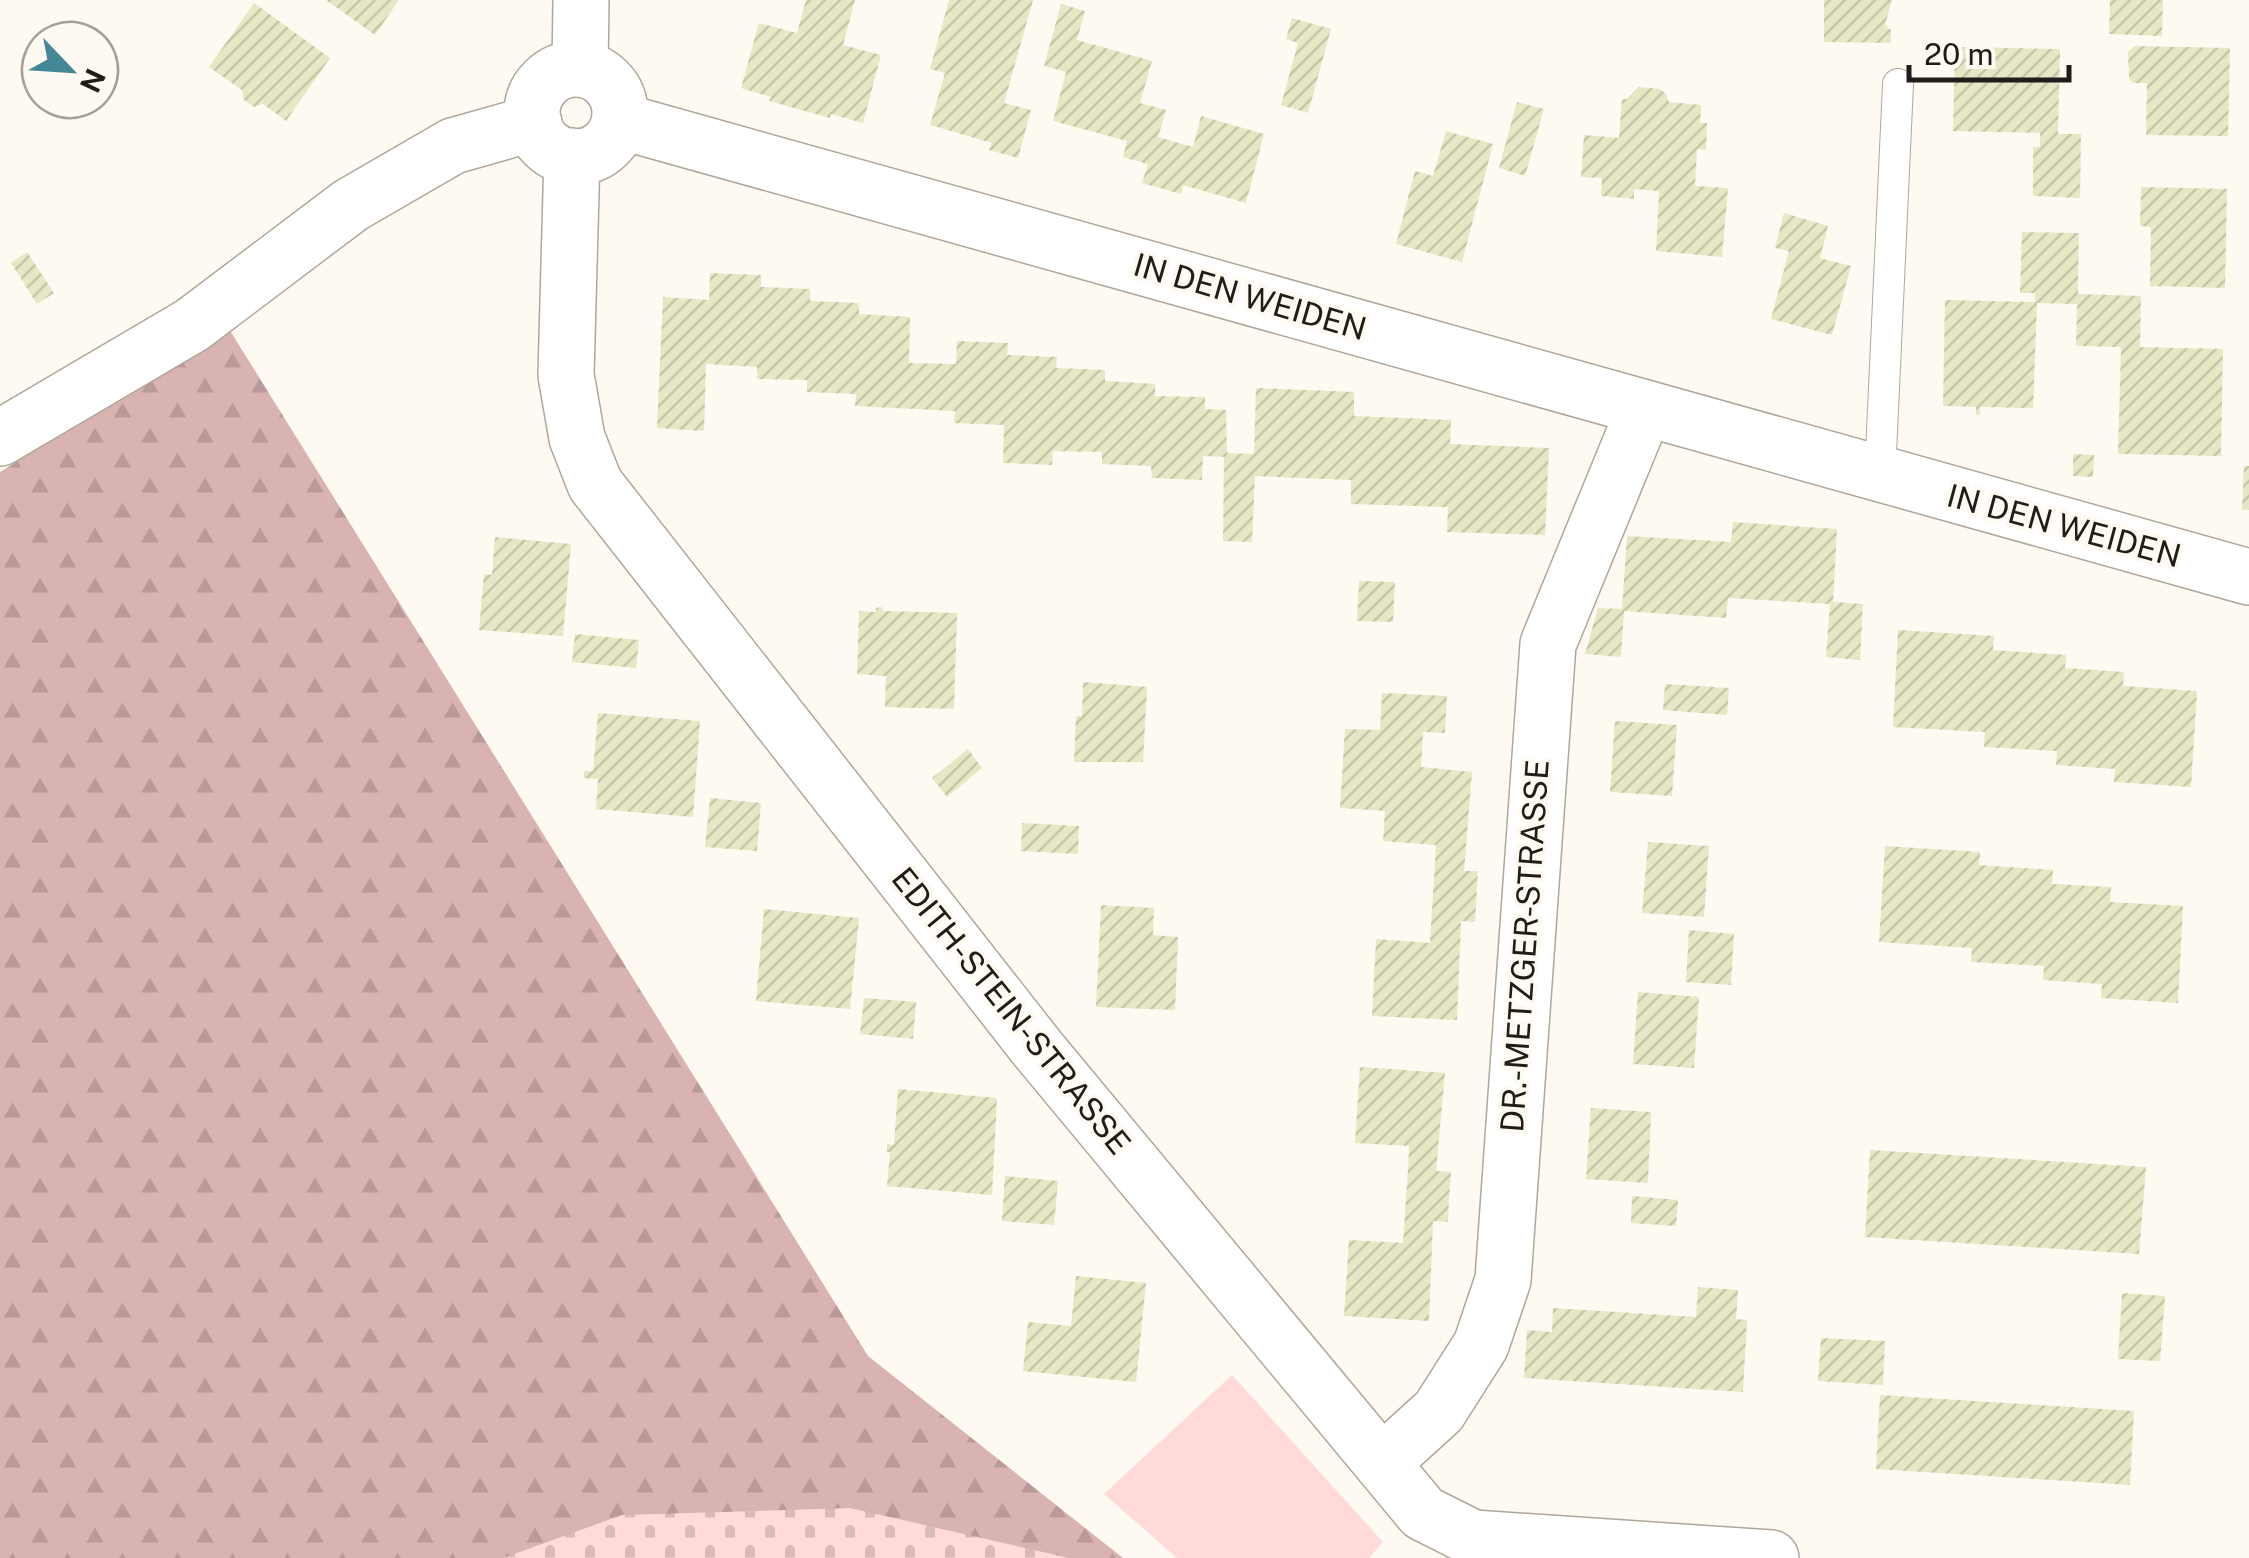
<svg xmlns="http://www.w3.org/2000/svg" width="2249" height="1558" font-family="'Public Sans',sans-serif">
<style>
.forest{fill:url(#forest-firs)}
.cemetery{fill:url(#cemetery-stones)}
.green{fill:#ffdad8}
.building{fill:url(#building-hatch)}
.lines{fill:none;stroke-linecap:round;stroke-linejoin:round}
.service-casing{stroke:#b0a79b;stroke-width:32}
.minor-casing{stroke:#b0a79b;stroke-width:58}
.service{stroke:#fff;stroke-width:30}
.minor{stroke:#fff;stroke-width:55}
.labels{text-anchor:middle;stroke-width:8;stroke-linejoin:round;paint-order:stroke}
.street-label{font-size:32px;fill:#201c18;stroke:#fef9f1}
</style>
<defs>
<pattern id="forest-firs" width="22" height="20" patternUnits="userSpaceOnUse" patternTransform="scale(2.5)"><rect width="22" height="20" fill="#d9b3b1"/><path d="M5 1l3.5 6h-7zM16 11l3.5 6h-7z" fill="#ba9998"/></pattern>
<pattern id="cemetery-stones" width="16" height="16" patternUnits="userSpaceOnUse" patternTransform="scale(2.5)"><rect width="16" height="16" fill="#ffdad8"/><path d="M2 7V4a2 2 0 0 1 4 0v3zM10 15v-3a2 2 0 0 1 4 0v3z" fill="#dabab9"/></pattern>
<pattern id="building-hatch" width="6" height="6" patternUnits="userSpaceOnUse" patternTransform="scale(2.5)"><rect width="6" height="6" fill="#e8e7c5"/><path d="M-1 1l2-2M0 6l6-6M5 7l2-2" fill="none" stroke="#c7c6a8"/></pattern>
</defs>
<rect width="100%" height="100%" fill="#fef9f1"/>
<!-- forest -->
<polygon class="forest" points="229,329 868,1356 1123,1558 0,1558 0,472"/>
<!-- cemetery -->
<polygon class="cemetery" points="850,1508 1069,1558 503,1558 622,1515"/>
<!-- green -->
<polygon class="green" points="1232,1375 1383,1542 1369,1558 1177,1558 1104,1494"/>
<!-- building -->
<g class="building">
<polygon points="326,0 399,0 375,35"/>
<polygon points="806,0 855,0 843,45 881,55 863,123 831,114 830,118 769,101 771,97 741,88 759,23 797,33"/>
<polygon points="949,0 1033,0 1004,103 1031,110 1018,158 989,150 992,143 930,125 945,73 930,69"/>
<polygon points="1824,0 1892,0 1885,25 1891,30 1891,43 1824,42"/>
<polygon points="2110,0 2163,0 2162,36 2109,34"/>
<polygon points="254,3 330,58 286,121 263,104 254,107 244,100 242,90 209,67"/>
<polygon points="1061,4 1085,11 1077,40 1152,61 1140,103 1166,110 1158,137 1193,147 1201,116 1264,134 1246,203 1183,185 1181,194 1142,183 1148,164 1123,157 1127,141 1053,121 1066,72 1044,66"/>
<polygon points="1292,18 1331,29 1308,113 1281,105 1298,43 1286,39"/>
<polygon points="2135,46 2230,48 2228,136 2146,135 2147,83 2133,83 2129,78 2128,52"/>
<polygon points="1955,47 2060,49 2058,134 2081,134 2080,198 2033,196 2033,147 2040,147 2040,133 1953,131"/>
<polygon points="1639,87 1660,89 1666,94 1669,102 1701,105 1700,123 1707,123 1706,150 1697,149 1695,186 1728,188 1722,257 1656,251 1659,191 1634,189 1634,199 1601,196 1602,178 1581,177 1584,135 1619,138 1622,99 1627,99"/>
<polygon points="1517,102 1544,109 1525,176 1499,168"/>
<polygon points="1446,131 1493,144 1462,262 1396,244 1415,171 1433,176"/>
<polygon points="2141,187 2227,189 2225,288 2150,286 2151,227 2140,226"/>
<polygon points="1784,213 1828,226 1820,258 1851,266 1832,335 1771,319 1789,251 1775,248"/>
<polygon points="2022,232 2079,233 2078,294 2141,296 2140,347 2223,349 2221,456 2118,454 2121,347 2076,346 2077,304 2037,303 2033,408 1980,407 1980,415 1976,415 1976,407 1943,406 1945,300 2035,302 2035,293 2020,293"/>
<polygon points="27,252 54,293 37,304 11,263"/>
<polygon points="710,273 761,275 761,287 810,289 810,301 859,303 859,314 910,317 909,363 956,364 957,341 1008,343 1007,355 1057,357 1056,368 1105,370 1105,381 1155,384 1155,396 1205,397 1205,409 1226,410 1227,453 1254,454 1256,388 1354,392 1354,416 1451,420 1450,444 1549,448 1545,535 1447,532 1448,507 1351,504 1351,480 1255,476 1252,542 1223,541 1224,457 1203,456 1202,480 1152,478 1151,466 1102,464 1102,452 1053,451 1052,465 1003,463 1004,425 954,423 955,411 855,406 856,394 807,392 807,380 757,379 757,367 706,364 704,431 657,428 663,297 709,300"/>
<polygon points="2073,454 2094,455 2093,477 2073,476"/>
<polygon points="2244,466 2249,466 2249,510 2242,510"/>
<polygon points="1733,522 1837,529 1833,602 1863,604 1860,660 1826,657 1830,604 1728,598 1726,618 1624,611 1621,657 1585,654 1598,608 1622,609 1627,536 1731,542"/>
<polygon points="495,537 571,544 563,636 479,630 484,574 492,575"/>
<polygon points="1359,581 1395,582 1393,622 1357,621"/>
<polygon points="882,607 883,611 957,613 954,709 885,707 886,676 857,674 859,611 876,612 876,608"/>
<polygon points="1898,630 1994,636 1993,650 2066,655 2065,668 2124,672 2123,686 2197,691 2191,787 2114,782 2115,769 2056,765 2057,751 1984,747 1985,732 1893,727"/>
<polygon points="575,634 639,640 636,668 572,662"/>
<polygon points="1083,682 1147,687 1143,762 1074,762 1076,716 1082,716"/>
<polygon points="1665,684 1729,688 1727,715 1663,710"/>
<polygon points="1382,693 1447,696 1445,733 1423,732 1421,767 1472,772 1464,871 1478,871 1475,922 1461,921 1457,1020 1372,1016 1376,939 1430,943 1436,845 1383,841 1385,811 1340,808 1345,729 1380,730"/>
<polygon points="598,713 700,721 693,817 596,809 598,779 584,778 584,771 593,771"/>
<polygon points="1615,721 1677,725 1672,796 1610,792"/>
<polygon points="968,749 982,768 947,797 932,778"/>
<polygon points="710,798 761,803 757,851 705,847"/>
<polygon points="1022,823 1079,826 1078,854 1021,851"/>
<polygon points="1648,842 1709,846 1704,917 1642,913"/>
<polygon points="1885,846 1980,852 1979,865 2053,870 2052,884 2111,887 2110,902 2183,906 2178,1003 2101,998 2102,984 2043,980 2044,966 1971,962 1972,948 1879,942"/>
<polygon points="1101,905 1154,908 1153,935 1178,937 1175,1010 1096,1007"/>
<polygon points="764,909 859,918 850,1009 756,1001"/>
<polygon points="1689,930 1734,934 1731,985 1686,982"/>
<polygon points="1638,992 1699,997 1694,1068 1633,1064"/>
<polygon points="864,998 916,1002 913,1039 860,1034"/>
<polygon points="1360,1067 1445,1073 1436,1171 1451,1172 1449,1197 1448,1222 1433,1221 1429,1321 1344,1316 1349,1240 1403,1243 1408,1170 1409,1146 1355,1143"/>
<polygon points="898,1089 997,1098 992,1195 887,1186 890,1152 887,1152 887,1144 894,1145"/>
<polygon points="1591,1108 1651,1112 1648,1183 1586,1179"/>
<polygon points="1870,1150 2146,1167 2139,1254 1865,1237"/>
<polygon points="1005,1176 1058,1181 1054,1225 1002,1221"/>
<polygon points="1632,1196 1678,1200 1676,1226 1631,1223"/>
<polygon points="1076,1276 1146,1283 1136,1382 1023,1371 1028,1322 1071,1326"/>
<polygon points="1698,1287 1738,1290 1736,1319 1747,1320 1743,1392 1524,1378 1527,1330 1552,1332 1553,1308 1696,1317"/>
<polygon points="2122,1293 2165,1296 2160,1361 2118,1359"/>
<polygon points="1821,1338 1885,1341 1883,1385 1818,1381"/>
<polygon points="1880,1395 2134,1411 2130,1485 1876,1469"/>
</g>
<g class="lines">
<!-- service casing -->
<g class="service-casing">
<polyline id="service" points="1880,475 1898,84"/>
</g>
<!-- minor casing -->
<g class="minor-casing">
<g id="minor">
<polyline points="580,69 581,0"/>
<circle cx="576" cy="113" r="44"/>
<polyline points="620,121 2249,577"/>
<polyline points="572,156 566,375 577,438 595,484 1037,1048 1423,1513 1473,1538 1771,1558"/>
<polyline points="0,438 192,325 351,205 453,146 534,123"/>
<polyline points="1383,1462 1439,1411 1481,1345 1503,1280 1548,644 1645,408"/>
</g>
</g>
<!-- service -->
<use href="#service" class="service"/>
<!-- minor -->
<use href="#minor" class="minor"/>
</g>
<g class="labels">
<!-- street labels -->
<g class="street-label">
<text transform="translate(1250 297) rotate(16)" y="11">IN DEN WEIDEN</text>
<text transform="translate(2064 526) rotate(15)" y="11">IN DEN WEIDEN</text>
<text transform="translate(1525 946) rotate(-86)" y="11">DR.-METZGER-STRASSE</text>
<text transform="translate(1011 1011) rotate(51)" y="11">EDITH-STEIN-STRASSE</text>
</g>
</g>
<!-- north arrow -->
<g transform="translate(70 70) rotate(115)"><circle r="48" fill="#fef9f1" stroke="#a5a19a" stroke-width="2.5"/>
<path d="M0-8L18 38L0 25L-18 38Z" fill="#448797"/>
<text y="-15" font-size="28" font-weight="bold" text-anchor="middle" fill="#201c18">N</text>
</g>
<!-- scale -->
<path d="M1909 65v15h160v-15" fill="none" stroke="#201c18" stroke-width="5"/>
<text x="1924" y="65" font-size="30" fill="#201c18" stroke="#fef9f1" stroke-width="8" paint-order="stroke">20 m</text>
</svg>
